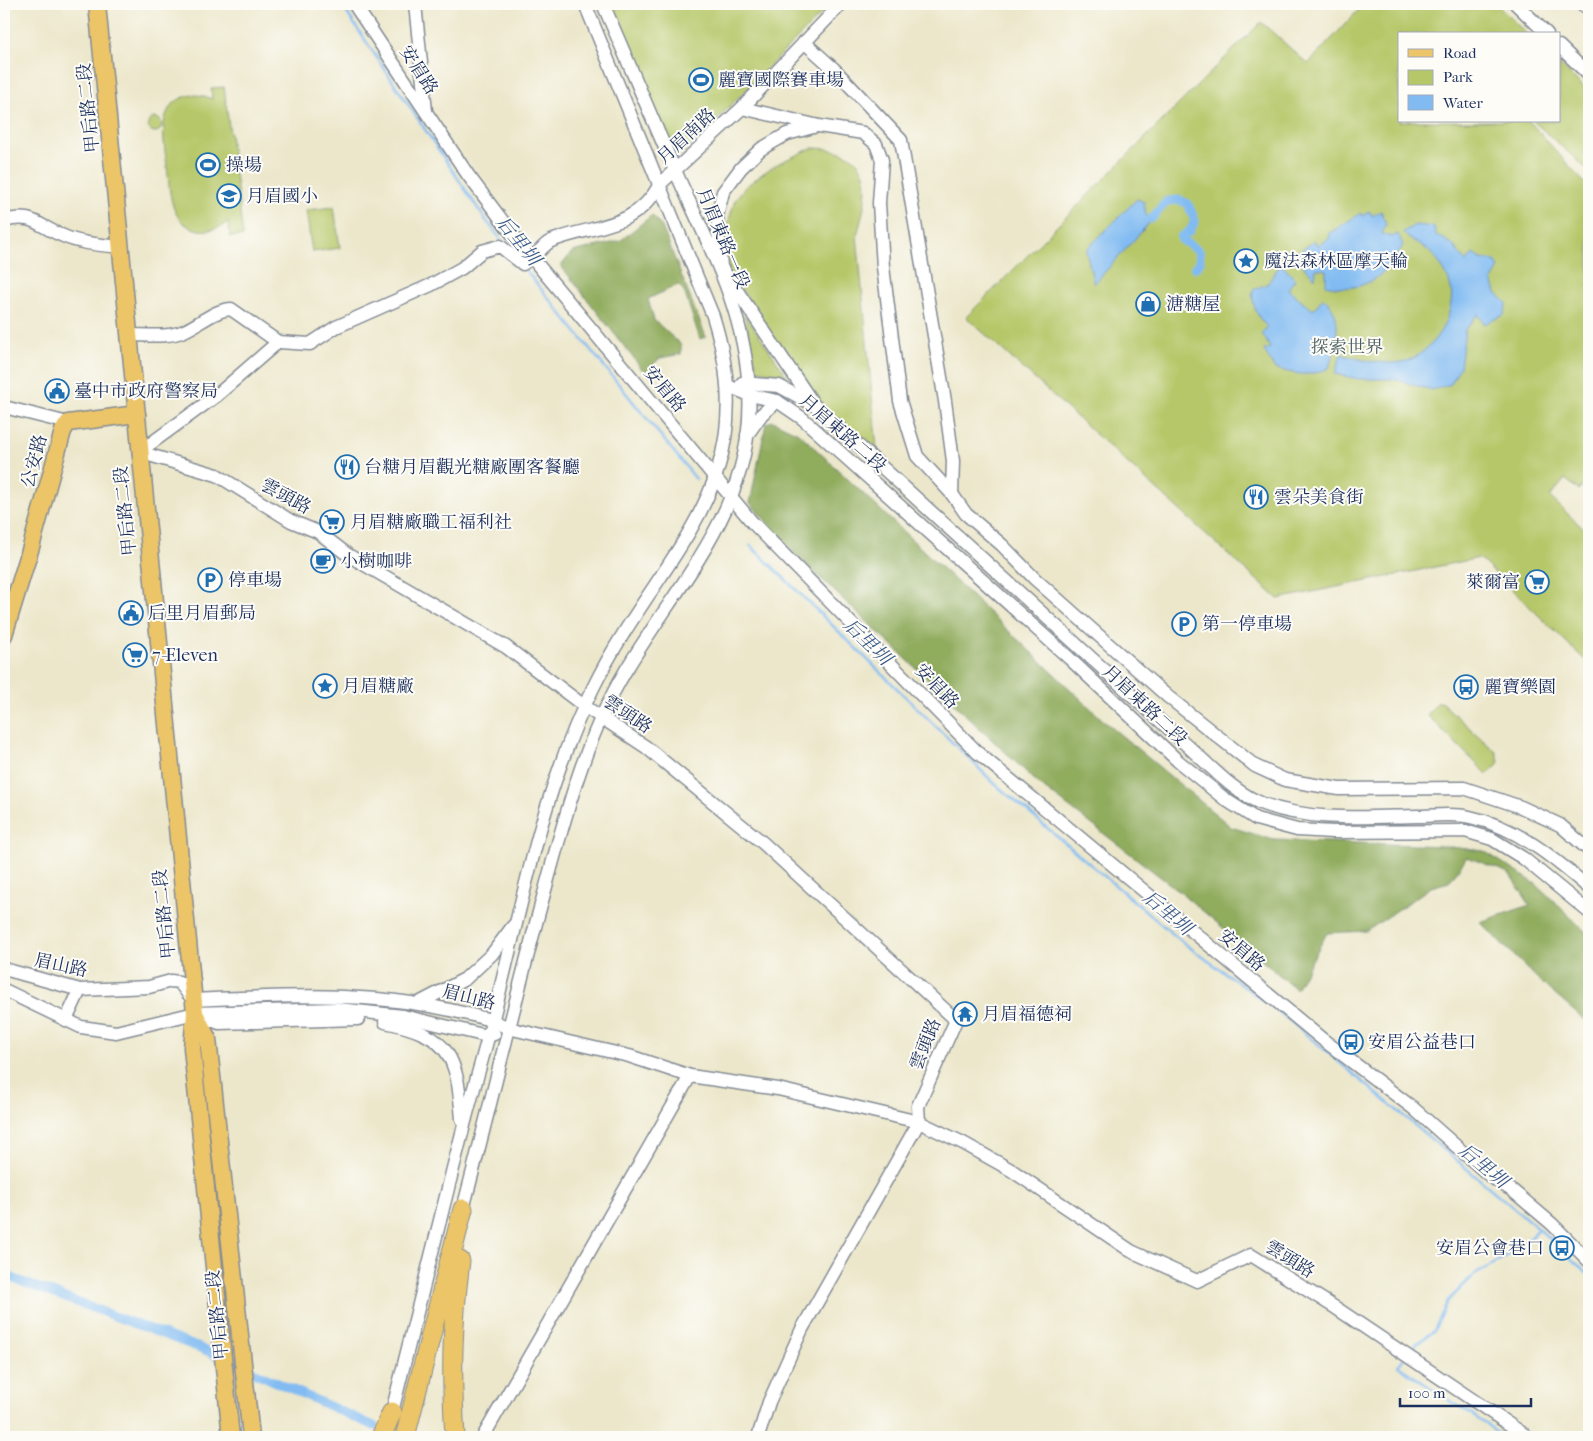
<svg xmlns="http://www.w3.org/2000/svg" width="1593" height="1441" font-family="'IM FELL French Canon','Noto Serif TC',serif">
<style>
.green{fill:#b6c769;stroke:#687b64}
.forest{fill:#90ac5d;stroke:#566e5e}
.water{fill:#81bbf2;stroke:#4e75a8}
.lines{fill:none;stroke-linecap:round;stroke-linejoin:round}
.stream{stroke:#81bbf2;stroke-width:2.5}
.canal{stroke:#81bbf2;stroke-width:9}
.minor-casing{stroke:#848b94;stroke-width:15}
.major-casing{stroke:#848b94;stroke-width:19}
.highway-casing{stroke:#848b94;stroke-width:21}
.minor{stroke:#fff;stroke-width:12}
.major{stroke:#ecc569;stroke-width:16}
.highway{stroke:#ecc569;stroke-width:19}
.labels{text-anchor:middle;stroke-width:4;stroke-linejoin:round;paint-order:stroke}
.street-label{font-size:18px;fill:#1b2f5e;stroke:#fdfcf7}
.poi-label{font-size:18px;fill:#1b2f5e;stroke:#fdfcf7;text-anchor:start}
.park-label{font-size:18px;fill:#4a5d61;stroke:#fdfcf7}
.water-label{font-size:19px;font-style:italic;fill:#3a598a;stroke:#fdfcf7}
</style>
<rect width="100%" height="100%" fill="#fdfcf7"/>
<filter id="ink" filterUnits="userSpaceOnUse"><feTurbulence type="fractalNoise" baseFrequency=".02" numOctaves="2"/><feDisplacementMap in="SourceGraphic" scale="10" xChannelSelector="R" yChannelSelector="G"/><feConvolveMatrix kernelMatrix="1 2 1 2 8 2 1 2 1" color-interpolation-filters="sRGB"/></filter>
<filter id="wash" filterUnits="userSpaceOnUse"><feTurbulence type="fractalNoise" baseFrequency=".0096" numOctaves="4" result="noise"/><feDisplacementMap in="SourceGraphic" scale="20" xChannelSelector="R" yChannelSelector="G"/><feGaussianBlur stdDeviation="1.12" result="paint"/><feColorMatrix in="noise" values="0 0 0 0 0 0 0 0 0 0 0 0 0 0 0 0 0 1.4 0 .05"/><feComposite in="paint" operator="in"/></filter>
<g filter="url(#wash)">
<rect width="100%" height="100%" fill="#ece7cb"/>
<!-- green -->
<g class="green">
<polygon points="608,4 831,4 681,156 679,151 669,145"/>
<polygon points="1364,4 1496,4 1527,34 1399,34 1399,121 1529,121 1589,188 1589,479 1579,490 1565,479 1550,497 1589,534 1589,664 1479,558 1278,599 966,317 1261,22 1308,64"/>
<polygon points="1559,64 1589,92 1589,171 1533,121 1559,121"/>
<path d="M 224,87 L 243,236 L 230,237 L 228,222 C 208,237 181,232 173,206 C 169,194 169,180 167,167 C 165,144 155,110 182,98 C 192,93 202,95 212,99 L 211,88 Z"/>
<circle cx="155" cy="125" r="7"/>
<path d="M 812,148 C 876,149 871,187 857,235 L 878,460 L 818,403 L 728,270 L 724,236 L 735,200 L 744,188 L 762,174 L 779,163 Z"/>
<polygon points="334,207 340,248 312,252 306,210"/>
<polygon points="744,313 787,376 757,370"/>
<polygon points="1441,702 1496,752 1499,760 1497,766 1487,774 1427,715 1437,703"/>
</g>
<!-- forest -->
<g class="forest">
<polygon points="652,215 662,227 706,337 700,339 684,291 678,285 648,299 654,320 681,345 681,354 660,358 645,373 561,266 572,252 620,241"/>
<polygon points="773,421 800,434 1103,720 1231,827 1274,840 1443,846 1484,851 1536,884 1589,935 1589,1024 1547,988 1480,922 1530,905 1509,873 1467,857 1449,882 1431,887 1367,931 1327,933 1296,989 1180,892 1039,784 797,556 750,503 766,423"/>
</g>
<!-- water -->
<g class="water">
<polygon points="1137,199 1144,202 1146,215 1152,220 1094,284 1086,250"/>
<path d="M 1370,211 L 1372,216 L 1381,211 L 1386,224 L 1382,234 L 1392,237 L 1398,234 L 1403,245 C 1386,276 1363,295 1326,285 L 1326,270 L 1316,269 L 1315,278 L 1293,255 L 1315,241 L 1318,245 L 1330,238 L 1328,234 L 1361,213 L 1362,216 Z"/>
<path d="M 1415,225 L 1434,227 L 1436,235 L 1452,244 L 1466,262 L 1473,254 L 1481,259 L 1495,261 L 1499,268 L 1492,280 L 1496,293 L 1507,303 L 1504,315 L 1484,324 L 1478,314 L 1465,330 L 1460,367 L 1451,384 L 1432,390 L 1394,379 L 1359,379 L 1335,374 L 1341,354 C 1358,360 1392,367 1409,360 C 1434,350 1458,312 1450,284 C 1446,271 1435,255 1424,247 C 1415,240 1411,243 1403,232 Z"/>
<path d="M 1281,264 L 1295,279 L 1288,289 L 1313,310 L 1323,298 C 1346,314 1335,346 1329,368 C 1308,378 1295,374 1274,368 L 1264,350 L 1270,348 L 1262,333 L 1267,327 C 1257,317 1251,304 1253,290 L 1267,284 Z"/>
</g>
<g class="lines">
<!-- stream -->
<g class="stream">
<polyline points="341,4 485,219 503,242"/>
<polyline points="524,268 696,479"/>
<polyline points="750,545 995,784 1185,944 1278,1011 1539,1229 1589,1275"/>
<polyline points="1409,1352 1416,1344 1434,1331 1448,1301 1473,1276 1518,1249 1539,1229"/>
<polyline points="1404,1358 1398,1366 1505,1437"/>
</g>
<!-- canal -->
<g class="canal">
<polyline points="1151,219 1167,201 1180,200 1188,204 1195,221 1190,231 1181,237 1182,240 1199,251 1200,262 1195,268"/>
<polyline points="4,1271 12,1278 200,1348 374,1426"/>
</g>
</g>
</g>
<g filter="url(#ink)">
<g class="lines">
<!-- minor casing -->
<g class="minor-casing">
<g id="minor">
<polyline points="354,4 468,175 513,235 752,522 978,753 1322,1039 1413,1108 1491,1177 1513,1191 1552,1224 1589,1261"/>
<polyline points="415,4 426,111"/>
<polyline points="1516,4 1547,34"/>
<polyline points="1582,4 1589,9"/>
<polyline points="804,42 834,69 901,140 945,401 953,461 952,494"/>
<polyline points="1559,46 1589,75"/>
<polyline points="742,108 819,126 863,133 876,144 882,160 879,203 883,267 900,401 917,456 952,494 966,514 1002,545 1035,579 1167,696 1255,766 1285,780 1339,789 1464,788 1521,807 1560,825 1589,850"/>
<path d="M 4,221 C 32,213 37,225 61,235 C 80,244 102,245 122,247"/>
<path d="M 533,258 C 539,252 546,242 554,240 C 596,224 635,230 660,184 L 742,108 L 841,4"/>
<path d="M 129,335 C 147,335 168,338 184,331 C 200,324 214,310 231,309 L 278,342 L 310,344 L 336,327 L 431,285 L 462,268 L 482,251 L 500,246 L 523,264"/>
<path d="M 742,383 L 779,386 L 814,405 L 1191,749 C 1212,768 1236,794 1263,804 C 1311,822 1367,817 1417,816 C 1434,816 1454,813 1470,817 C 1517,827 1554,858 1589,888"/>
<polyline points="728,386 750,395 777,401 802,418 1069,658 1178,761 1226,800 1256,819 1297,830 1333,832 1465,831 1492,839 1523,858 1589,912"/>
<polyline points="812,402 721,267 717,216 723,192 741,168 761,149 787,134 817,126"/>
<polyline points="4,407 68,423"/>
<polyline points="747,435 762,414 777,401"/>
<polyline points="139,452 217,475 291,521 318,532 348,555 506,647 584,706 646,747 763,843 956,1020 918,1106 919,1122 802,1329 769,1402 758,1437"/>
<polyline points="139,452 216,396 278,342"/>
<path d="M 4,969 L 80,990 L 149,987 L 171,981 L 179,982 L 193,1000 C 279,996 365,991 450,1010 C 471,1015 490,1018 508,1028 L 629,1056 L 690,1076 L 778,1089 L 919,1122 L 963,1143 L 1011,1170 L 1131,1251 L 1197,1281 L 1251,1255 L 1336,1308 L 1528,1437"/>
<polyline points="4,990 81,1027 116,1032 195,1013 337,1009 403,1016 487,1036 494,1034"/>
<polyline points="419,1003 465,979 492,954 513,926"/>
<polyline points="202,1016 219,1023 358,1019"/>
<polyline points="66,1020 80,990"/>
<path d="M 385,1022 C 451,1035 457,1057 462,1119"/>
<path d="M 463,1209 C 490,1107 514,1004 542,901 C 564,821 583,742 626,670 C 680,580 756,504 749,391 C 745,310 710,248 678,177 C 652,119 628,61 603,4"/>
<path d="M 392,1412 C 416,1317 439,1223 463,1129 C 472,1093 483,1058 492,1022 C 521,910 541,792 593,688 C 660,551 767,489 713,316 L 585,4"/>
<polyline points="483,1437 690,1076"/>
</g>
</g>
<!-- major casing -->
<g class="major-casing">
<g id="major">
<polyline points="97,4 195,1013 192,1048 231,1437"/>
<polyline points="4,635 31,547 63,431 68,423 137,414"/>
<polyline points="195,1013 208,1039 251,1437"/>
</g>
</g>
<!-- highway casing -->
<g class="highway-casing">
<g id="highway">
<polyline points="381,1437 392,1412"/>
<polyline points="405,1437 463,1209"/>
<path d="M 455,1437 C 451,1375 452,1323 460,1261"/>
</g>
</g>
<!-- minor -->
<use href="#minor" class="minor"/>
<!-- major -->
<use href="#major" class="major"/>
<!-- highway -->
<use href="#highway" class="highway"/>
</g>
</g>
<!-- icons -->
<defs>
<g id="stadium-ring" transform="scale(1.25)"><circle r="9.5" fill="#fdfcf7" stroke="#1f6fb2" stroke-width="1.5"/><path d="M0-5a6.5 5 0 1 0 0 10a6.5 5 0 1 0 0-10ZM-3.5-1.8h7v3.6h-7Z" fill="#1f6fb2"/></g>
<g id="school-ring" transform="scale(1.25)"><circle r="9.5" fill="#fdfcf7" stroke="#1f6fb2" stroke-width="1.5"/><path d="M0-5L7-2L0 1L-7-2ZM-4 1L0 2.5L4 1V4Q0 6-4 4Z" fill="#1f6fb2"/></g>
<g id="sight-ring" transform="scale(1.25)"><circle r="9.5" fill="#fdfcf7" stroke="#1f6fb2" stroke-width="1.5"/><path d="M0-6L1.8-2.2L6-1.7L2.9 1.2L3.7 5.4L0 3.3L-3.7 5.4L-2.9 1.2L-6-1.7L-1.8-2.2Z" fill="#1f6fb2"/></g>
<g id="shop-ring" transform="scale(1.25)"><circle r="9.5" fill="#fdfcf7" stroke="#1f6fb2" stroke-width="1.5"/><path d="M-5-2.5h2.3a2.7 3.5 0 0 1 5.4 0H5L5.5 6h-11ZM-1.5-2.5h3a1.5 2.3 0 0 0-3 0Z" fill="#1f6fb2"/></g>
<g id="civic-ring" transform="scale(1.25)"><circle r="9.5" fill="#fdfcf7" stroke="#1f6fb2" stroke-width="1.5"/><path d="M-.6-6.5H3V-4.5H.6V-3L4-1V1h2V6H-6V1h2V-1L-.6-3ZM-1.2 2.5V6h2.4V2.5Z" fill="#1f6fb2"/></g>
<g id="restaurant-ring" transform="scale(1.25)"><circle r="9.5" fill="#fdfcf7" stroke="#1f6fb2" stroke-width="1.5"/><path d="M-5-6h1v4h1v-4h1v4h1v-4h1v5L-1.5 .5V6h-2V.5L-5-1ZM5-6V6H3V1.5H1.5Q1.5-4 5-6Z" fill="#1f6fb2"/></g>
<g id="supermarket-ring" transform="scale(1.25)"><circle r="9.5" fill="#fdfcf7" stroke="#1f6fb2" stroke-width="1.5"/><path d="M-6-5.5h2.5l.6 2H6L4.5 2H-2.5L-4.4-4H-6ZM-1.5 3.2a1.3 1.3 0 1 0 .1 0ZM3 3.2a1.3 1.3 0 1 0 .1 0Z" fill="#1f6fb2"/></g>
<g id="cafe-ring" transform="scale(1.25)"><circle r="9.5" fill="#fdfcf7" stroke="#1f6fb2" stroke-width="1.5"/><path d="M-5.5-4.5H6V0H3Q3 3.5 0 3.5H-2.5Q-5.5 3.5-5.5 0ZM3-3.2v2h1.7v-2ZM-6 4.5H4V6H-6Z" fill="#1f6fb2"/></g>
<g id="parking-ring" transform="scale(1.25)"><circle r="9.5" fill="#fdfcf7" stroke="#1f6fb2" stroke-width="1.5"/><path d="M-3.5-5.5H1a3.5 3.5 0 0 1 0 7H-1V5.5H-3.5ZM-1-3.4V-.6H.8a1.4 1.4 0 0 0 0-2.8Z" fill="#1f6fb2"/></g>
<g id="bus-ring" transform="scale(1.25)"><circle r="9.5" fill="#fdfcf7" stroke="#1f6fb2" stroke-width="1.5"/><path d="M-5-6H5V4H4V6H2V4H-2V6H-4V4H-5ZM-3.5-4V0h7V-4ZM-3.5 1.2v1.5H-2V1.2ZM2 1.2v1.5H3.5V1.2Z" fill="#1f6fb2"/></g>
<g id="temple-ring" transform="scale(1.25)"><circle r="9.5" fill="#fdfcf7" stroke="#1f6fb2" stroke-width="1.5"/><path d="M0-6L5-2H3V0L6.5 2.5H4V6H1.5V3h-3V6H-4V2.5H-6.5L-3 0V-2H-5Z" fill="#1f6fb2"/></g>
</defs>
<g fill-rule="evenodd">
<use href="#stadium-ring" x="701" y="80"/>
<use href="#stadium-ring" x="208" y="165"/>
<use href="#school-ring" x="229" y="196"/>
<use href="#sight-ring" x="1246" y="261"/>
<use href="#shop-ring" x="1148" y="304"/>
<use href="#civic-ring" x="57" y="391"/>
<use href="#restaurant-ring" x="347" y="467"/>
<use href="#restaurant-ring" x="1256" y="497"/>
<use href="#supermarket-ring" x="332" y="522"/>
<use href="#cafe-ring" x="323" y="561"/>
<use href="#parking-ring" x="210" y="580"/>
<use href="#supermarket-ring" x="1537" y="582"/>
<use href="#civic-ring" x="131" y="613"/>
<use href="#parking-ring" x="1184" y="624"/>
<use href="#supermarket-ring" x="135" y="655"/>
<use href="#sight-ring" x="325" y="686"/>
<use href="#bus-ring" x="1466" y="687"/>
<use href="#temple-ring" x="965" y="1014"/>
<use href="#bus-ring" x="1351" y="1042"/>
<use href="#bus-ring" x="1562" y="1248"/>
</g>
<g class="labels">
<!-- street labels -->
<g class="street-label">
<text transform="translate(419 70) rotate(57)" y="6">安眉路</text>
<text transform="translate(88 108) rotate(-96)" y="6">甲后路二段</text>
<text transform="translate(686 136) rotate(-43)" y="6">月眉南路</text>
<text transform="translate(723 238) rotate(67)" y="6">月眉東路一段</text>
<text transform="translate(665 389) rotate(50)" y="6">安眉路</text>
<text transform="translate(843 433) rotate(41)" y="6">月眉東路二段</text>
<text transform="translate(34 461) rotate(-75)" y="6">公安路</text>
<text transform="translate(286 496) rotate(29)" y="6">雲頭路</text>
<text transform="translate(125 511) rotate(-96)" y="6">甲后路二段</text>
<text transform="translate(937 686) rotate(46)" y="6">安眉路</text>
<text transform="translate(1145 705) rotate(43)" y="6">月眉東路二段</text>
<text transform="translate(628 714) rotate(34)" y="6">雲頭路</text>
<text transform="translate(164 914) rotate(-96)" y="6">甲后路二段</text>
<text transform="translate(1242 950) rotate(40)" y="6">安眉路</text>
<text transform="translate(61 965) rotate(12)" y="6">眉山路</text>
<text transform="translate(469 997) rotate(14)" y="6">眉山路</text>
<text transform="translate(925 1044) rotate(-68)" y="6">雲頭路</text>
<text transform="translate(1290 1259) rotate(32)" y="6">雲頭路</text>
<text transform="translate(217 1315) rotate(-96)" y="6">甲后路二段</text>
</g>
<!-- poi labels -->
<g class="poi-label">
<text x="718" y="86">麗寶國際賽車場</text>
<text x="226" y="171">操場</text>
<text x="246" y="202">月眉國小</text>
<text x="1264" y="267">魔法森林區摩天輪</text>
<text x="1166" y="310">溏糖屋</text>
<text x="74" y="397">臺中市政府警察局</text>
<text x="364" y="473">台糖月眉觀光糖廠團客餐廳</text>
<text x="1274" y="503">雲朵美食街</text>
<text x="350" y="528">月眉糖廠職工福利社</text>
<text x="340" y="567">小樹咖啡</text>
<text x="228" y="586">停車場</text>
<text x="1520" y="588" text-anchor="end">萊爾富</text>
<text x="148" y="619">后里月眉郵局</text>
<text x="1202" y="630">第一停車場</text>
<text x="152" y="661">7-Eleven</text>
<text x="342" y="692">月眉糖廠</text>
<text x="1484" y="693">麗寶樂園</text>
<text x="982" y="1020">月眉福德祠</text>
<text x="1368" y="1048">安眉公益巷口</text>
<text x="1544" y="1254" text-anchor="end">安眉公會巷口</text>
</g>
<!-- park labels -->
<g class="park-label">
<text x="1347" y="353">探索世界</text>
</g>
<!-- water labels -->
<g class="water-label">
<text transform="translate(519 240) rotate(51)" y="7">后里圳</text>
<text transform="translate(868 641) rotate(44)" y="7">后里圳</text>
<text transform="translate(1168 912) rotate(40)" y="7">后里圳</text>
<text transform="translate(1484 1165) rotate(40)" y="7">后里圳</text>
</g>
</g>
<!-- margin -->
<rect width="1593" height="1441" fill="none" stroke="#fdfcf7" stroke-width="20"/>
<!-- legend -->
<rect x="1398" y="32" width="162" height="90" fill="#fdfcf7" stroke="#a3aaba"/>
<rect x="1408" y="49" width="25" height="8" fill="#ecc569" stroke="#a3aaba"/>
<text x="1443" y="58" font-size="15" fill="#1b2f5e">Road</text>
<rect x="1408" y="70" width="25" height="15" fill="#b6c769" stroke="#a3aaba"/>
<text x="1443" y="82" font-size="15" fill="#1b2f5e">Park</text>
<rect x="1408" y="95" width="25" height="15" fill="#81bbf2" stroke="#a3aaba"/>
<text x="1443" y="108" font-size="15" fill="#1b2f5e">Water</text>
<!-- scale -->
<path d="M1400 1398v8h131v-8" fill="none" stroke="#1b2f5e" stroke-width="2.5"/>
<text x="1408" y="1398" font-size="15" fill="#1b2f5e" stroke="#fdfcf7" stroke-width="4" paint-order="stroke">100 m</text>
</svg>
